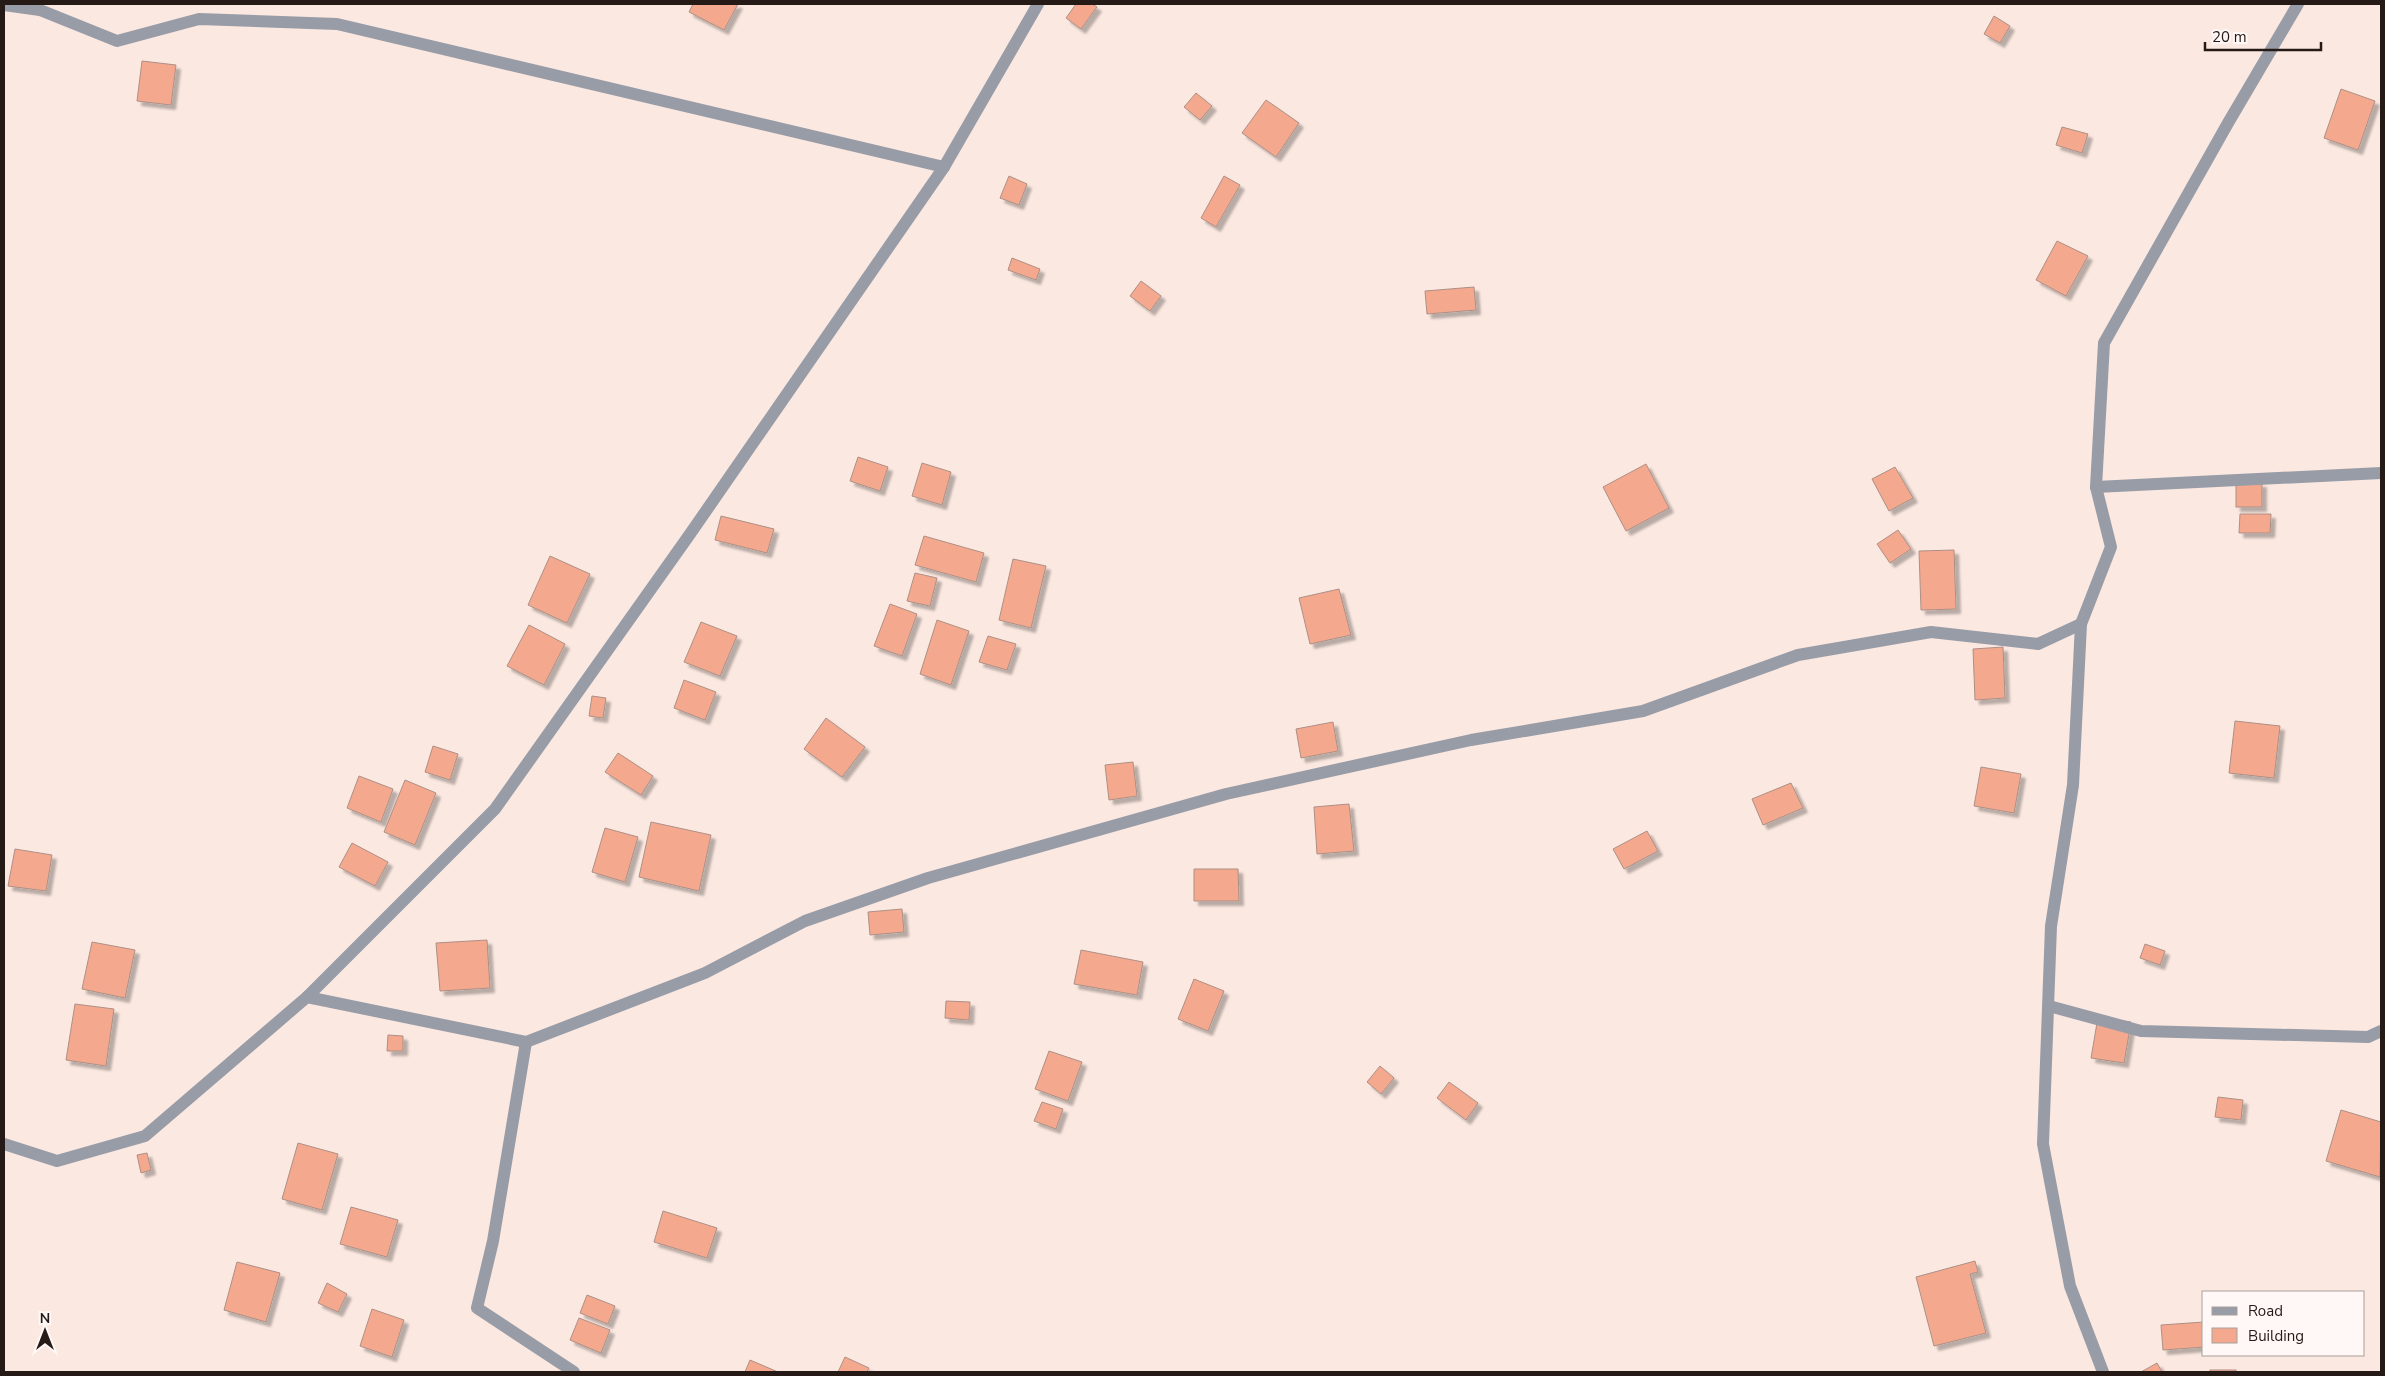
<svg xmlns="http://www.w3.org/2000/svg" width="2385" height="1376" font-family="'Nunito Sans',sans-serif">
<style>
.building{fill:#f4a98f;stroke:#ad8f85;filter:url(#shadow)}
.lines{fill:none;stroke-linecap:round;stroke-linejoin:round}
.minor{stroke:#989ca7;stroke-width:12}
</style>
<defs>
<filter id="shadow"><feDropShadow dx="4.5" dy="4.5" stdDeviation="1" flood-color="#0004"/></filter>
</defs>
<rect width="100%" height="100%" fill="#fbe8e1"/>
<!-- building -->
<g class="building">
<polygon points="693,4 738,4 724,30 689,12"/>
<polygon points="1076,4 1092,4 1097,7 1081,29 1066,18"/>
<polygon points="1994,16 2010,26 2000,43 1984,34"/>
<polygon points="142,61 176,65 171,105 137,101"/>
<polygon points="2341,89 2375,101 2358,150 2324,138"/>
<polygon points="1196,93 1212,106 1200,120 1184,107"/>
<polygon points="1266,100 1299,123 1276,157 1242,133"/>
<polygon points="2062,127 2088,134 2082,153 2056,145"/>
<polygon points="1009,176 1027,184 1019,205 1000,198"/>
<polygon points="1224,176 1240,185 1216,227 1201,218"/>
<polygon points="2057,241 2088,256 2066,296 2036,280"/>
<polygon points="1012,258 1040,269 1036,280 1008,270"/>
<polygon points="1141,281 1161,296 1150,311 1130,296"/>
<polygon points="1474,287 1476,310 1427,314 1425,291"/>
<polygon points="858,457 888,467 880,491 850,481"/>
<polygon points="922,463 951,472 942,505 912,496"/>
<polygon points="1646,464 1669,508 1626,531 1603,487"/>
<polygon points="1895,467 1913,498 1889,511 1872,479"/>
<rect x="2236" y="483" width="26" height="24"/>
<polygon points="2240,514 2271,514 2270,533 2239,533"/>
<polygon points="721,516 774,529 767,553 715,540"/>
<polygon points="1898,530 1911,549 1890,563 1877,544"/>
<polygon points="924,536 984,553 976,582 915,565"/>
<polygon points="1954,550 1956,609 1921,610 1919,551"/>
<polygon points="550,556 590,574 567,623 528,605"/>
<polygon points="1013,559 1046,566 1031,628 999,620"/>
<polygon points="915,573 937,578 930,606 907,601"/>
<polygon points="1339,589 1351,635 1310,644 1299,598"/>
<polygon points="890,604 917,614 902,656 874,646"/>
<polygon points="937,620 969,631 951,685 920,674"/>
<polygon points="701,622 737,636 720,676 684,662"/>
<polygon points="529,625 565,644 544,685 507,666"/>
<polygon points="988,636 1016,644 1007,670 979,662"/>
<polygon points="2003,647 2005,698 1975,700 1973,649"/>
<polygon points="684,680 716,692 705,720 674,708"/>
<polygon points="592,696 606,698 603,718 589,716"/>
<polygon points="826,718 865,747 842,777 804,749"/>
<polygon points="2235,721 2280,726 2274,778 2229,773"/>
<polygon points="1333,722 1338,751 1301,758 1296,729"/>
<polygon points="433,746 458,754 450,780 425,772"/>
<polygon points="618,753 653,776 641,795 605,772"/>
<polygon points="1133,762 1137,796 1109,800 1105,765"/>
<polygon points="1981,767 2021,774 2014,813 1974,806"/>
<polygon points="359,776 393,789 381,822 347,808"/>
<polygon points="405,780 436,793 415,845 384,832"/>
<polygon points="1791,783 1803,808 1763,825 1752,799"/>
<polygon points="1349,804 1354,851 1317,854 1314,807"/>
<polygon points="651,822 711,835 699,891 639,877"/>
<polygon points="605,828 638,837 625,882 592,872"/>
<polygon points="1647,831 1658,851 1624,869 1613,849"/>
<polygon points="352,843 388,862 375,886 339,867"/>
<polygon points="15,849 52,855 46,891 8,886"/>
<polygon points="1194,869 1238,869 1239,901 1194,901"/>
<polygon points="902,909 904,932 870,935 868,912"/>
<polygon points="487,940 490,988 440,991 436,943"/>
<polygon points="92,942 135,950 125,998 82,989"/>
<polygon points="2145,944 2165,951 2160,965 2140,958"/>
<polygon points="1081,950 1143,962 1137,995 1074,984"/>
<polygon points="1194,979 1224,991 1208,1031 1178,1019"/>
<polygon points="946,1001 970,1002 969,1020 945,1018"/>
<polygon points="75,1004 114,1009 106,1066 66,1060"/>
<polygon points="2098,1017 2131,1022 2124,1063 2091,1058"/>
<polygon points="388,1035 403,1036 403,1051 387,1051"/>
<polygon points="1049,1051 1082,1062 1068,1101 1035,1089"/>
<polygon points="1380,1066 1394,1078 1381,1094 1367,1082"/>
<polygon points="1449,1082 1478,1103 1466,1120 1437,1098"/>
<polygon points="2218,1097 2243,1100 2241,1120 2215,1117"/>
<polygon points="1042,1102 1063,1109 1056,1129 1034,1121"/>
<polygon points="2341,1110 2381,1122 2380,1177 2326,1161"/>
<polygon points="298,1143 338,1154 322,1210 282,1199"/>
<polygon points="147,1153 151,1170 141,1173 137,1155"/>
<polygon points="351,1207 398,1220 387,1257 340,1244"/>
<polygon points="663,1211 717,1228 707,1258 654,1242"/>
<polygon points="1975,1261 1978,1272 1970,1274 1986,1333 1934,1346 1916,1277"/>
<polygon points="237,1262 280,1273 266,1322 224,1310"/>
<polygon points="327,1283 347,1294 338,1312 318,1303"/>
<polygon points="587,1295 615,1306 608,1324 580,1313"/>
<polygon points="372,1309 404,1320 392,1357 360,1346"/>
<polygon points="579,1318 610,1330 601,1353 570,1340"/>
<polygon points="2204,1322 2204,1347 2163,1350 2161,1325"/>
<polygon points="845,1357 869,1368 867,1372 838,1372"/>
<polygon points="750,1360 778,1372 745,1372"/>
<polygon points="2157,1363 2162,1372 2141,1372"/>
<rect x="2210" y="1370" width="26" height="2"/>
</g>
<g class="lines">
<!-- minor -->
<g class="minor">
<polyline points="4,5 40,10 117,41 199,19 337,24 944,167"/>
<polyline points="2096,487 2381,473"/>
<polyline points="307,997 495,809 690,534 944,167 1038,4"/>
<polyline points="2049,1006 2141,1031 2368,1037 2381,1031"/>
<polyline points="526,1042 493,1241 477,1308 574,1372"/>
<polyline points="4,1144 57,1161 145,1136 307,997 526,1042 705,973 805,921 928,878 1226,794 1471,740 1643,711 1798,655 1931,632 2038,644 2081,624"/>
<polyline points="2103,1372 2070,1286 2043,1144 2051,926 2073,785 2081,624 2111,547 2096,487 2104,343 2228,123 2298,4"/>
</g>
</g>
<!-- border -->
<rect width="2385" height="1376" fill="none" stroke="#251a16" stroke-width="10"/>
<!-- legend -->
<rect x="2202" y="1291" width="162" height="65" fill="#fff8f6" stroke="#a89f9c"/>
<rect x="2212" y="1307" width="25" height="8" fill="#989ca7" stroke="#a89f9c"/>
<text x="2248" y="1316" font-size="15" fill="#251a16">Road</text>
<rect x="2212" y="1328" width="25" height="15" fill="#f4a98f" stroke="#a89f9c"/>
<text x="2248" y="1341" font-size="15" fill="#251a16">Building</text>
<!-- north arrow -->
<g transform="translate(45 1331)" stroke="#fff8f6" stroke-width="4" paint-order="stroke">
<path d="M0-4L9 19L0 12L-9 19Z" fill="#251a16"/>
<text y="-8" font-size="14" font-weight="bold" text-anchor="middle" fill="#251a16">N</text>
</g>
<!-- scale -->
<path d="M2205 42v8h116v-8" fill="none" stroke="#251a16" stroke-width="2.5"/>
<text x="2212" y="42" font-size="15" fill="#251a16" stroke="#fff8f6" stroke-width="4" paint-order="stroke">20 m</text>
</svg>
